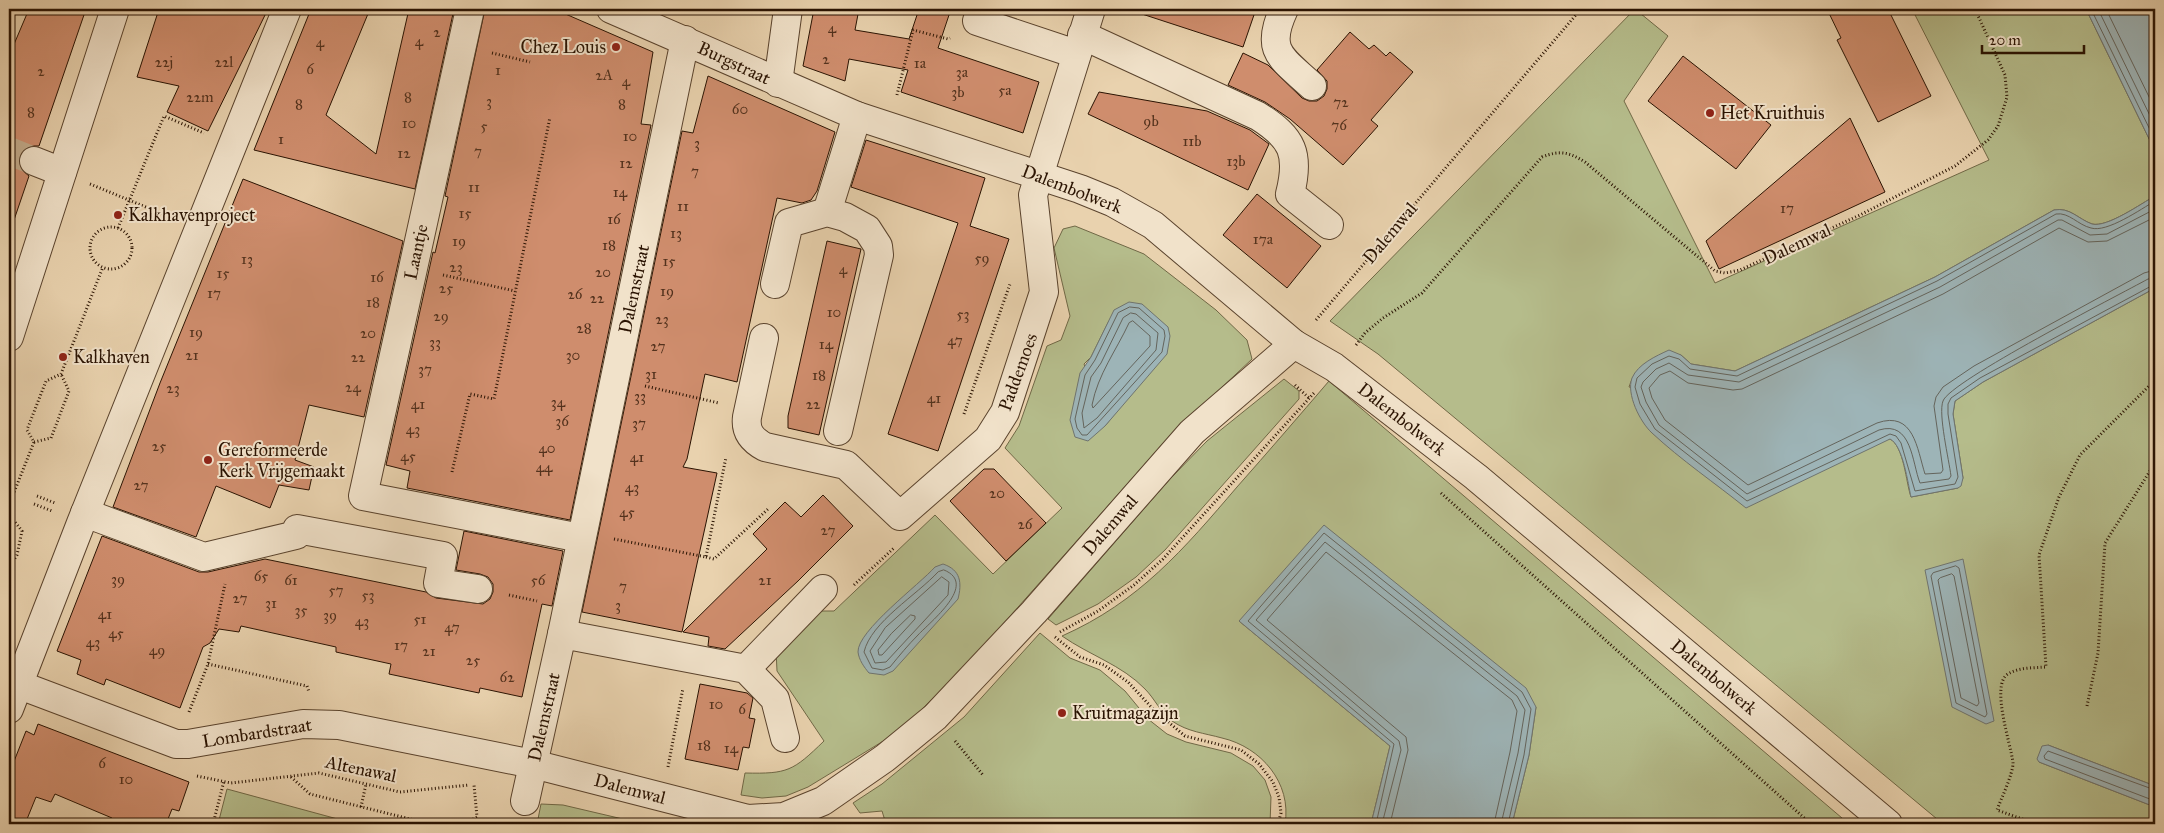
<svg xmlns="http://www.w3.org/2000/svg" width="2164" height="833" font-family="'IM FELL Great Primer',serif">
<style>
.green{fill:#b5bc8b;stroke:#706846;fill-rule:evenodd}
.water{fill:#9db4b7;stroke:#6f746f}
.lines{fill:none;stroke-linecap:round;stroke-linejoin:round}
.shore{stroke:#64645c;stroke-width:1}
.building{fill:#cf8d6d;stroke:#2a1302}
.minor-tunnel{stroke:#c3ac8c;stroke-width:28;stroke-dasharray:28 14;stroke-linecap:butt}
.minor-casing{stroke:#5a432d;stroke-width:30}
.path{stroke:#2a1302;stroke-width:3;stroke-dasharray:1 2.5;stroke-linecap:butt}
.minor{stroke:#f1e2ca;stroke-width:28}
.poi-dot{fill:#8f2418;stroke:#f1e2ca;stroke-width:2}
.labels{text-anchor:middle;stroke-width:4;stroke-linejoin:round;paint-order:stroke}
.number-label{font-size:15px;fill:#53321d}
.poi-label{font-size:18px;fill:#2a1302;stroke:#f1e2ca;text-anchor:start}
.street-label{font-size:18px;fill:#2a1302;stroke:#f1e2ca}
</style>
<rect width="100%" height="100%" fill="#e9d2ae"/>
<filter id="stains"><feTurbulence type="fractalNoise" baseFrequency=".004" numOctaves="4"/><feColorMatrix values="0 0 0 0 .2 0 0 0 0 .09 0 0 0 0 .02 0 0 0 .5 -.17"/></filter>
<radialGradient id="worn" r=".72"><stop offset=".6" stop-color="#630" stop-opacity="0"/><stop offset="1" stop-color="#630" stop-opacity=".3"/></radialGradient>
<!-- green -->
<g class="green">
<path d="M 1635,9 L 1668,36 L 1624,101 L 1715,283 L 1989,160 L 1912,9 L 2086,9 L 2155,151 L 2155,196 C 2142,203 2107,228 2092,224 C 2078,219 2070,207 2054,210 L 1935,277 L 1735,371 L 1691,364 L 1681,355 C 1656,359 1638,359 1629,387 L 1884,440 L 1890,439 C 1904,446 1906,483 1911,497 L 1958,488 L 1963,478 L 1953,414 L 1955,401 L 1983,382 L 2155,288 L 2155,786 L 2048,745 L 2039,762 L 2155,807 L 2155,824 L 1943,824 L 1378,354 L 1330,321 Z"/>
<path d="M 1075,226 L 1144,254 L 1216,310 L 1247,340 L 1252,359 L 1168,438 L 972,659 L 917,714 L 885,740 L 808,787 L 786,796 L 762,798 L 741,795 L 745,773 C 788,774 793,771 824,741 L 777,671 L 776,650 L 814,611 L 834,611 L 935,515 L 993,574 L 1062,508 L 1005,448 L 1019,426 L 1047,346 L 1061,340 L 1070,316 L 1054,248 L 1063,229 ZM 1109,321 L 1129,396 L 1105,426 L 1084,364 L 1091,357 Z"/>
<polygon points="1284,379 1299,391 1299,399 1165,550 1136,577 1098,604 1056,625 1048,619 1170,479 1207,441"/>
<path d="M 1329,381 L 1849,824 L 1512,824 L 1529,755 L 1536,707 L 1239,621 L 1390,746 L 1371,824 L 1285,824 C 1292,783 1261,747 1222,738 C 1204,733 1188,732 1172,721 C 1160,712 1155,699 1145,689 C 1122,665 1089,655 1062,636 C 1139,602 1184,549 1237,487 C 1268,452 1299,416 1329,381 Z"/>
<polygon points="1040,633 1070,658 1100,670 1125,691 1148,719 1167,734 1186,742 1231,753 1253,766 1265,780 1271,797 1270,824 886,824 882,811 860,813 853,803 882,784 964,717"/>
<polygon points="227,789 356,824 218,824"/>
<polygon points="541,804 563,805 644,824 537,824"/>
</g>
<!-- water -->
<g class="water">
<polygon points="2086,9 2155,9 2155,151"/>
<path d="M 2155,196 L 2155,288 L 1983,382 L 1955,401 L 1953,414 L 1963,478 L 1961,486 L 1958,488 L 1911,497 C 1908,484 1903,445 1890,439 L 1746,508 C 1715,483 1681,460 1652,433 C 1640,422 1626,394 1632,378 C 1638,364 1656,356 1669,350 L 1681,355 L 1691,364 L 1735,371 L 1935,277 L 2054,210 C 2070,207 2078,219 2092,224 C 2107,228 2142,203 2155,196 Z"/>
<polygon points="1129,302 1142,304 1168,327 1170,336 1167,354 1105,426 1088,441 1075,437 1070,420 1080,373 1091,357 1114,310"/>
<polygon points="1324,525 1526,688 1536,707 1529,755 1512,824 1371,824 1390,746 1239,621"/>
<polygon points="1963,559 1994,721 1986,724 1952,707 1925,570"/>
<path d="M 943,564 C 961,570 962,583 958,599 L 893,671 L 884,675 L 869,673 C 864,667 859,660 858,652 C 857,631 920,584 935,567 Z"/>
<polygon points="2048,745 2155,786 2155,807 2039,762 2037,759 2042,746"/>
</g>
<g class="lines">
<!-- shore -->
<g class="shore">
<polyline points="2091,9 2155,140"/>
<polyline points="2098,9 2155,126"/>
<polyline points="2106,9 2155,109"/>
<path d="M 2155,201 C 2141,209 2107,233 2091,228 C 2078,225 2069,212 2056,214 L 1937,281 L 1737,376 L 1690,369 L 1679,359 L 1669,356 L 1652,364 L 1637,378 L 1635,387 L 1640,404 L 1655,429 L 1747,501 L 1890,434 L 1896,436 L 1901,443 L 1915,491 L 1955,484 L 1958,477 L 1948,414 L 1948,404 L 1951,398 L 1980,378 L 2155,284"/>
<path d="M 2155,209 L 2107,234 L 2090,235 L 2062,220 L 2058,220 L 1940,287 L 1739,382 L 1688,375 L 1669,363 L 1656,369 L 1643,382 L 1641,387 L 1646,402 L 1659,425 L 1747,494 L 1879,430 C 1912,420 1912,463 1920,483 L 1949,479 L 1951,476 C 1949,460 1938,414 1943,401 C 1950,381 2119,295 2148,279 L 2155,278"/>
<path d="M 2155,217 L 2107,241 L 2088,242 L 2059,228 L 1943,294 L 1742,389 L 1733,390 L 1688,383 L 1670,371 L 1660,375 L 1649,388 L 1652,398 L 1665,420 L 1748,485 L 1877,423 C 1914,410 1917,449 1925,474 L 1941,473 L 1943,470 L 1934,406 L 1936,397 L 1943,387 L 1974,366 L 2144,273 L 2155,270"/>
<polygon points="1130,307 1139,308 1164,330 1165,336 1162,352 1087,435 1082,435 1077,428 1075,419 1085,375 1095,360 1118,313"/>
<polygon points="1131,313 1136,314 1158,333 1156,350 1097,418 1084,428 1082,413 1091,377 1101,363 1123,318"/>
<path d="M 1133,321 L 1150,336 L 1150,346 L 1093,408 L 1092,405 C 1098,374 1116,351 1129,323 Z"/>
<polygon points="1956,566 1959,568 1987,714 1985,717 1956,703 1931,576 1933,573"/>
<path d="M 944,570 C 979,584 930,622 918,635 C 908,645 899,656 890,667 L 883,670 L 872,668 L 864,652 C 871,622 917,595 938,572 Z"/>
<polygon points="1952,574 1954,576 1979,703 1977,706 1961,698 1938,580 1940,578"/>
<polygon points="942,577 949,582 948,595 886,662 875,663 870,651 885,628"/>
<polygon points="911,615 915,616 915,619 882,655 879,655 878,650 891,634"/>
<polyline points="2155,790 2048,751 2044,756 2045,759 2155,801"/>
<polyline points="1376,824 1394,744 1248,621 1324,533 1522,692 1531,709 1524,755 1508,824"/>
<polyline points="1382,824 1401,750 1399,741 1256,620 1325,542 1517,696 1525,710 1518,753 1501,824"/>
<polyline points="1390,824 1408,750 1406,737 1267,620 1326,552 1512,700 1517,711 1510,752 1494,824"/>
</g>
</g>
<!-- building -->
<g class="building">
<polygon points="29,9 86,9 39,146 31,146 25,149 19,156 19,163 22,170 29,176 14,220 9,220 9,56"/>
<polygon points="159,9 268,9 208,131 167,112 179,86 137,77"/>
<polygon points="311,9 370,9 326,115 376,154 409,9 454,9 415,189 254,150"/>
<polygon points="485,9 554,9 653,52 641,124 651,125 570,520 407,488 410,471 386,465 433,252 435,253 448,197 445,196"/>
<polygon points="814,9 859,9 855,30 909,39 919,9 951,9 938,48 1039,82 1023,133 901,92 908,70 849,59 845,81 803,66"/>
<polygon points="1143,9 1256,9 1243,47 1142,14"/>
<polygon points="1827,9 1888,9 1931,96 1878,122 1837,40 1841,38"/>
<polygon points="1350,32 1369,49 1374,45 1386,56 1390,52 1413,72 1371,120 1378,126 1343,165 1290,119 1265,102 1228,85 1243,53 1268,65 1302,98 1309,101 1317,101 1324,96 1327,89 1327,81 1317,70"/>
<polygon points="1683,56 1771,125 1736,169 1648,101"/>
<polygon points="708,76 835,132 817,191 811,200 802,203 777,198 737,382 705,374 687,459 683,467 717,473 682,632 582,612 682,131 693,133"/>
<polygon points="1099,92 1207,111 1250,130 1269,144 1248,190 1088,114"/>
<polygon points="1850,118 1885,192 1719,269 1706,241"/>
<polygon points="866,140 985,178 970,226 1009,239 938,451 888,434 958,223 851,187"/>
<polygon points="243,179 403,241 364,417 309,405 295,460 314,467 309,490 279,485 270,508 216,486 196,537 113,507 160,383"/>
<polygon points="1257,194 1321,246 1287,288 1223,235"/>
<polygon points="827,241 861,249 819,435 788,428 788,416"/>
<polygon points="984,469 994,469 1046,523 1006,561 950,501"/>
<polygon points="823,495 853,526 798,581 725,649 708,646 709,637 683,632 767,549 753,534 785,502 801,517"/>
<polygon points="464,531 563,551 552,606 542,604 522,697 480,688 479,693 389,674 391,664 336,652 336,647 241,626 239,632 219,629 210,643 203,647 180,708 106,679 104,685 77,674 81,660 57,651 102,536 199,572 208,572 265,559 426,592 436,598 483,604 490,599 493,592 493,584 488,577 480,574 456,570"/>
<polygon points="700,684 747,693 753,698 749,718 755,719 752,733 749,748 743,747 738,770 685,759"/>
<polygon points="38,724 189,782 179,811 172,809 166,824 109,824 112,818 55,794 51,802 36,797 25,824 9,824 9,774 26,731 34,735"/>
</g>
<g class="lines">
<!-- minor-tunnel -->
<polyline class="minor-tunnel" points="9,151 34,161"/>
<!-- minor casing -->
<g class="minor-casing">
<g id="minor">
<polyline points="470,9 363,496 581,538"/>
<polyline points="611,9 857,116 1080,189 1112,202 1153,225 1294,344 1334,367 1476,477 1888,824"/>
<polyline points="981,9 977,21 1076,54"/>
<path d="M 1284,9 C 1264,52 1282,58 1312,86"/>
<path d="M 1082,35 L 1258,116 C 1293,138 1300,154 1290,194 L 1329,225"/>
<polyline points="778,83 788,9"/>
<polyline points="34,161 62,172"/>
<polyline points="827,212 857,116"/>
<polyline points="775,284 789,223 827,212 845,217 867,229 878,246 879,255 838,431"/>
<polyline points="9,337 115,9"/>
<path d="M 764,338 L 747,417 C 745,432 752,440 765,447 L 846,465 L 900,516 L 988,439 L 1005,412 L 1044,292 L 1033,195 L 1091,9"/>
<polyline points="85,513 204,557 296,535 297,529 443,556 438,583 478,589"/>
<polyline points="562,634 685,40"/>
<polyline points="746,669 823,589"/>
<polyline points="9,681 176,744 188,744 303,724 339,725 533,764 748,819 784,817 823,801 885,758 935,717 1034,612 1192,432 1294,344"/>
<polyline points="9,709 81,523 287,9"/>
<polyline points="525,801 562,634 746,669 775,699 785,738"/>
</g>
</g>
<!-- path -->
<g class="path">
<polyline points="740,9 756,11"/>
<polyline points="492,53 530,62"/>
<polyline points="897,95 913,30 948,39 950,38"/>
<polyline points="90,184 170,217"/>
<circle cx="111" cy="248" r="21"/>
<polyline points="118,228 164,116 204,133"/>
<polyline points="443,275 515,291"/>
<polyline points="1316,320 1581,9"/>
<path d="M 1356,345 L 1365,333 L 1383,318 L 1422,293 L 1542,157 C 1560,150 1569,152 1585,162 L 1715,271 L 1725,273 L 1740,270 L 1860,215 L 1955,166 L 1988,140 L 1998,126 L 2007,97 L 2005,75 L 1975,9"/>
<polyline points="1295,385 1309,398"/>
<polyline points="645,386 719,403"/>
<polyline points="964,414 1010,284"/>
<polyline points="34,442 51,438 69,391 61,374"/>
<polyline points="452,472 470,394 494,399 550,117"/>
<polyline points="1441,493 1811,824"/>
<polyline points="37,496 55,503"/>
<polyline points="34,504 52,511"/>
<polyline points="9,505 34,442 27,430 46,381 61,374 103,267"/>
<polyline points="9,514 22,531 17,555 9,568"/>
<polyline points="614,539 706,557 726,457"/>
<polyline points="706,557 714,559 768,509"/>
<polyline points="854,585 895,547"/>
<polyline points="509,595 537,601"/>
<polyline points="1060,632 1098,611 1134,585 1163,559 1314,393"/>
<polyline points="1055,637 1080,657 1104,665 1128,682 1154,710 1185,736 1241,750 1259,764 1273,782 1279,797 1281,813 1278,824"/>
<polyline points="208,664 307,686 309,692"/>
<polyline points="2087,706 2098,653 2105,543 2155,463"/>
<polyline points="189,712 208,664 225,584"/>
<polyline points="955,741 983,775"/>
<polyline points="668,767 683,688"/>
<polyline points="197,776 231,783 319,773 400,792 469,785"/>
<polyline points="291,777 310,794 430,824"/>
<polyline points="361,807 366,784"/>
<polyline points="213,824 224,781"/>
<polyline points="446,824 466,823 477,817 474,785"/>
<path d="M 2036,824 L 1997,810 C 2001,799 2013,774 2013,763 C 2011,744 1990,685 2008,674 C 2019,667 2034,668 2046,667 L 2039,555 L 2059,497 L 2080,455 L 2155,380"/>
</g>
<!-- minor -->
<use href="#minor" class="minor"/>
</g>
<!-- markers -->
<g class="poi-dot">
<circle cx="616" cy="47" r="5"/>
<circle cx="1710" cy="113" r="5"/>
<circle cx="118" cy="215" r="5"/>
<circle cx="63" cy="357" r="5"/>
<circle cx="208" cy="460" r="5"/>
<circle cx="1062" cy="713" r="5"/>
</g>
<g class="labels">
<!-- number labels -->
<g class="number-label">
<text x="832" y="33">4</text>
<text x="437" y="37">2</text>
<text x="419" y="46">4</text>
<text x="320" y="47">4</text>
<text x="826" y="64">2</text>
<text x="164" y="67">22j</text>
<text x="224" y="67">22l</text>
<text x="920" y="68">1a</text>
<text x="310" y="74">6</text>
<text x="498" y="75">1</text>
<text x="41" y="76">2</text>
<text x="962" y="77">3a</text>
<text x="604" y="80">2A</text>
<text x="626" y="86">4</text>
<text x="1005" y="95">5a</text>
<text x="958" y="97">3b</text>
<text x="200" y="102">22m</text>
<text x="408" y="102">8</text>
<text x="489" y="106">3</text>
<text x="1341" y="107">72</text>
<text x="299" y="109">8</text>
<text x="622" y="109">8</text>
<text x="740" y="114">60</text>
<text x="31" y="117">8</text>
<text x="1151" y="126">9b</text>
<text x="409" y="128">10</text>
<text x="1339" y="130">76</text>
<text x="484" y="131">5</text>
<text x="630" y="141">10</text>
<text x="281" y="144">1</text>
<text x="1192" y="146">11b</text>
<text x="697" y="148">3</text>
<text x="478" y="156">7</text>
<text x="404" y="158">12</text>
<text x="1236" y="166">13b</text>
<text x="626" y="168">12</text>
<text x="695" y="176">7</text>
<text x="474" y="192">11</text>
<text x="620" y="197">14</text>
<text x="683" y="211">11</text>
<text x="1787" y="213">17</text>
<text x="465" y="218">15</text>
<text x="614" y="224">16</text>
<text x="676" y="238">13</text>
<text x="1263" y="244">17a</text>
<text x="459" y="246">19</text>
<text x="609" y="250">18</text>
<text x="982" y="263">59</text>
<text x="247" y="264">13</text>
<text x="669" y="266">15</text>
<text x="456" y="272">23</text>
<text x="843" y="274">4</text>
<text x="603" y="277">20</text>
<text x="223" y="278">15</text>
<text x="377" y="282">16</text>
<text x="446" y="293">25</text>
<text x="667" y="296">19</text>
<text x="214" y="298">17</text>
<text x="575" y="299">26</text>
<text x="597" y="303">22</text>
<text x="373" y="307">18</text>
<text x="834" y="317">10</text>
<text x="963" y="319">53</text>
<text x="441" y="321">29</text>
<text x="662" y="324">23</text>
<text x="584" y="333">28</text>
<text x="196" y="337">19</text>
<text x="368" y="338">20</text>
<text x="955" y="345">47</text>
<text x="435" y="347">33</text>
<text x="826" y="349">14</text>
<text x="658" y="351">27</text>
<text x="192" y="360">21</text>
<text x="573" y="360">30</text>
<text x="358" y="362">22</text>
<text x="425" y="374">37</text>
<text x="651" y="379">31</text>
<text x="819" y="380">18</text>
<text x="353" y="392">24</text>
<text x="173" y="393">23</text>
<text x="640" y="401">33</text>
<text x="934" y="403">41</text>
<text x="558" y="407">34</text>
<text x="418" y="409">41</text>
<text x="813" y="409">22</text>
<text x="562" y="426">36</text>
<text x="639" y="428">37</text>
<text x="413" y="434">43</text>
<text x="159" y="451">25</text>
<text x="547" y="453">40</text>
<text x="408" y="461">45</text>
<text x="637" y="462">41</text>
<text x="544" y="472">44</text>
<text x="141" y="490">27</text>
<text x="632" y="492">43</text>
<text x="997" y="498">20</text>
<text x="627" y="517">45</text>
<text x="1025" y="529">26</text>
<text x="828" y="535">27</text>
<text x="261" y="581">65</text>
<text x="118" y="584">39</text>
<text x="291" y="585">61</text>
<text x="538" y="585">56</text>
<text x="765" y="585">21</text>
<text x="623" y="591">7</text>
<text x="336" y="595">57</text>
<text x="368" y="600">53</text>
<text x="240" y="603">27</text>
<text x="271" y="608">31</text>
<text x="618" y="610">3</text>
<text x="301" y="615">35</text>
<text x="105" y="619">41</text>
<text x="330" y="620">39</text>
<text x="420" y="624">51</text>
<text x="362" y="626">43</text>
<text x="452" y="632">47</text>
<text x="116" y="638">45</text>
<text x="93" y="647">43</text>
<text x="401" y="650">17</text>
<text x="157" y="655">49</text>
<text x="429" y="656">21</text>
<text x="473" y="665">25</text>
<text x="507" y="682">62</text>
<text x="716" y="709">10</text>
<text x="742" y="714">6</text>
<text x="704" y="750">18</text>
<text x="731" y="753">14</text>
<text x="102" y="768">6</text>
<text x="126" y="784">10</text>
</g>
<!-- poi labels -->
<g class="poi-label">
<text x="606" y="53" text-anchor="end">Chez Louis</text>
<text x="1720" y="119">Het Kruithuis</text>
<text x="128" y="221">Kalkhavenproject</text>
<text x="73" y="363">Kalkhaven</text>
<text x="218" y="456">Gereformeerde<tspan x="218" dy="21">Kerk Vrijgemaakt</tspan></text>
<text x="1072" y="719">Kruitmagazijn</text>
</g>
<!-- street labels -->
<g class="street-label">
<text transform="translate(734 63) rotate(25)" y="6">Burgstraat</text>
<text transform="translate(1072 189) rotate(21)" y="6">Dalembolwerk</text>
<text transform="translate(1390 233) rotate(-50)" y="6">Dalemwal</text>
<text transform="translate(1797 244) rotate(-25)" y="6">Dalemwal</text>
<text transform="translate(416 252) rotate(-78)" y="6">Laantje</text>
<text transform="translate(634 289) rotate(-78)" y="6">Dalemstraat</text>
<text transform="translate(1018 372) rotate(-70)" y="6">Paddemoes</text>
<text transform="translate(1402 419) rotate(38)" y="6">Dalembolwerk</text>
<text transform="translate(1110 525) rotate(-49)" y="6">Dalemwal</text>
<text transform="translate(1714 677) rotate(40)" y="6">Dalembolwerk</text>
<text transform="translate(544 717) rotate(-77)" y="6">Dalemstraat</text>
<text transform="translate(257 733) rotate(-9)" y="6">Lombardstraat</text>
<text transform="translate(361 769) rotate(12)" y="6">Altenawal</text>
<text transform="translate(630 789) rotate(15)" y="6">Dalemwal</text>
</g>
</g>
<!-- margin -->
<rect width="2164" height="833" fill="none" stroke="#e9d2ae" stroke-width="30"/>
<rect x="10" y="10" width="2144" height="813" fill="none" stroke="#2a1302" stroke-width="2.5"/>
<rect x="15" y="15" width="2134" height="803" fill="none" stroke="#2a1302"/>
<!-- scale -->
<path d="M1982 45v8h102v-8" fill="none" stroke="#2a1302" stroke-width="2.5"/>
<text x="1989" y="45" font-size="15" fill="#2a1302" stroke="#f1e2ca" stroke-width="4" paint-order="stroke">20 m</text>
<rect width="100%" height="100%" filter="url(#stains)"/>
<rect width="100%" height="100%" fill="url(#worn)"/>
</svg>
